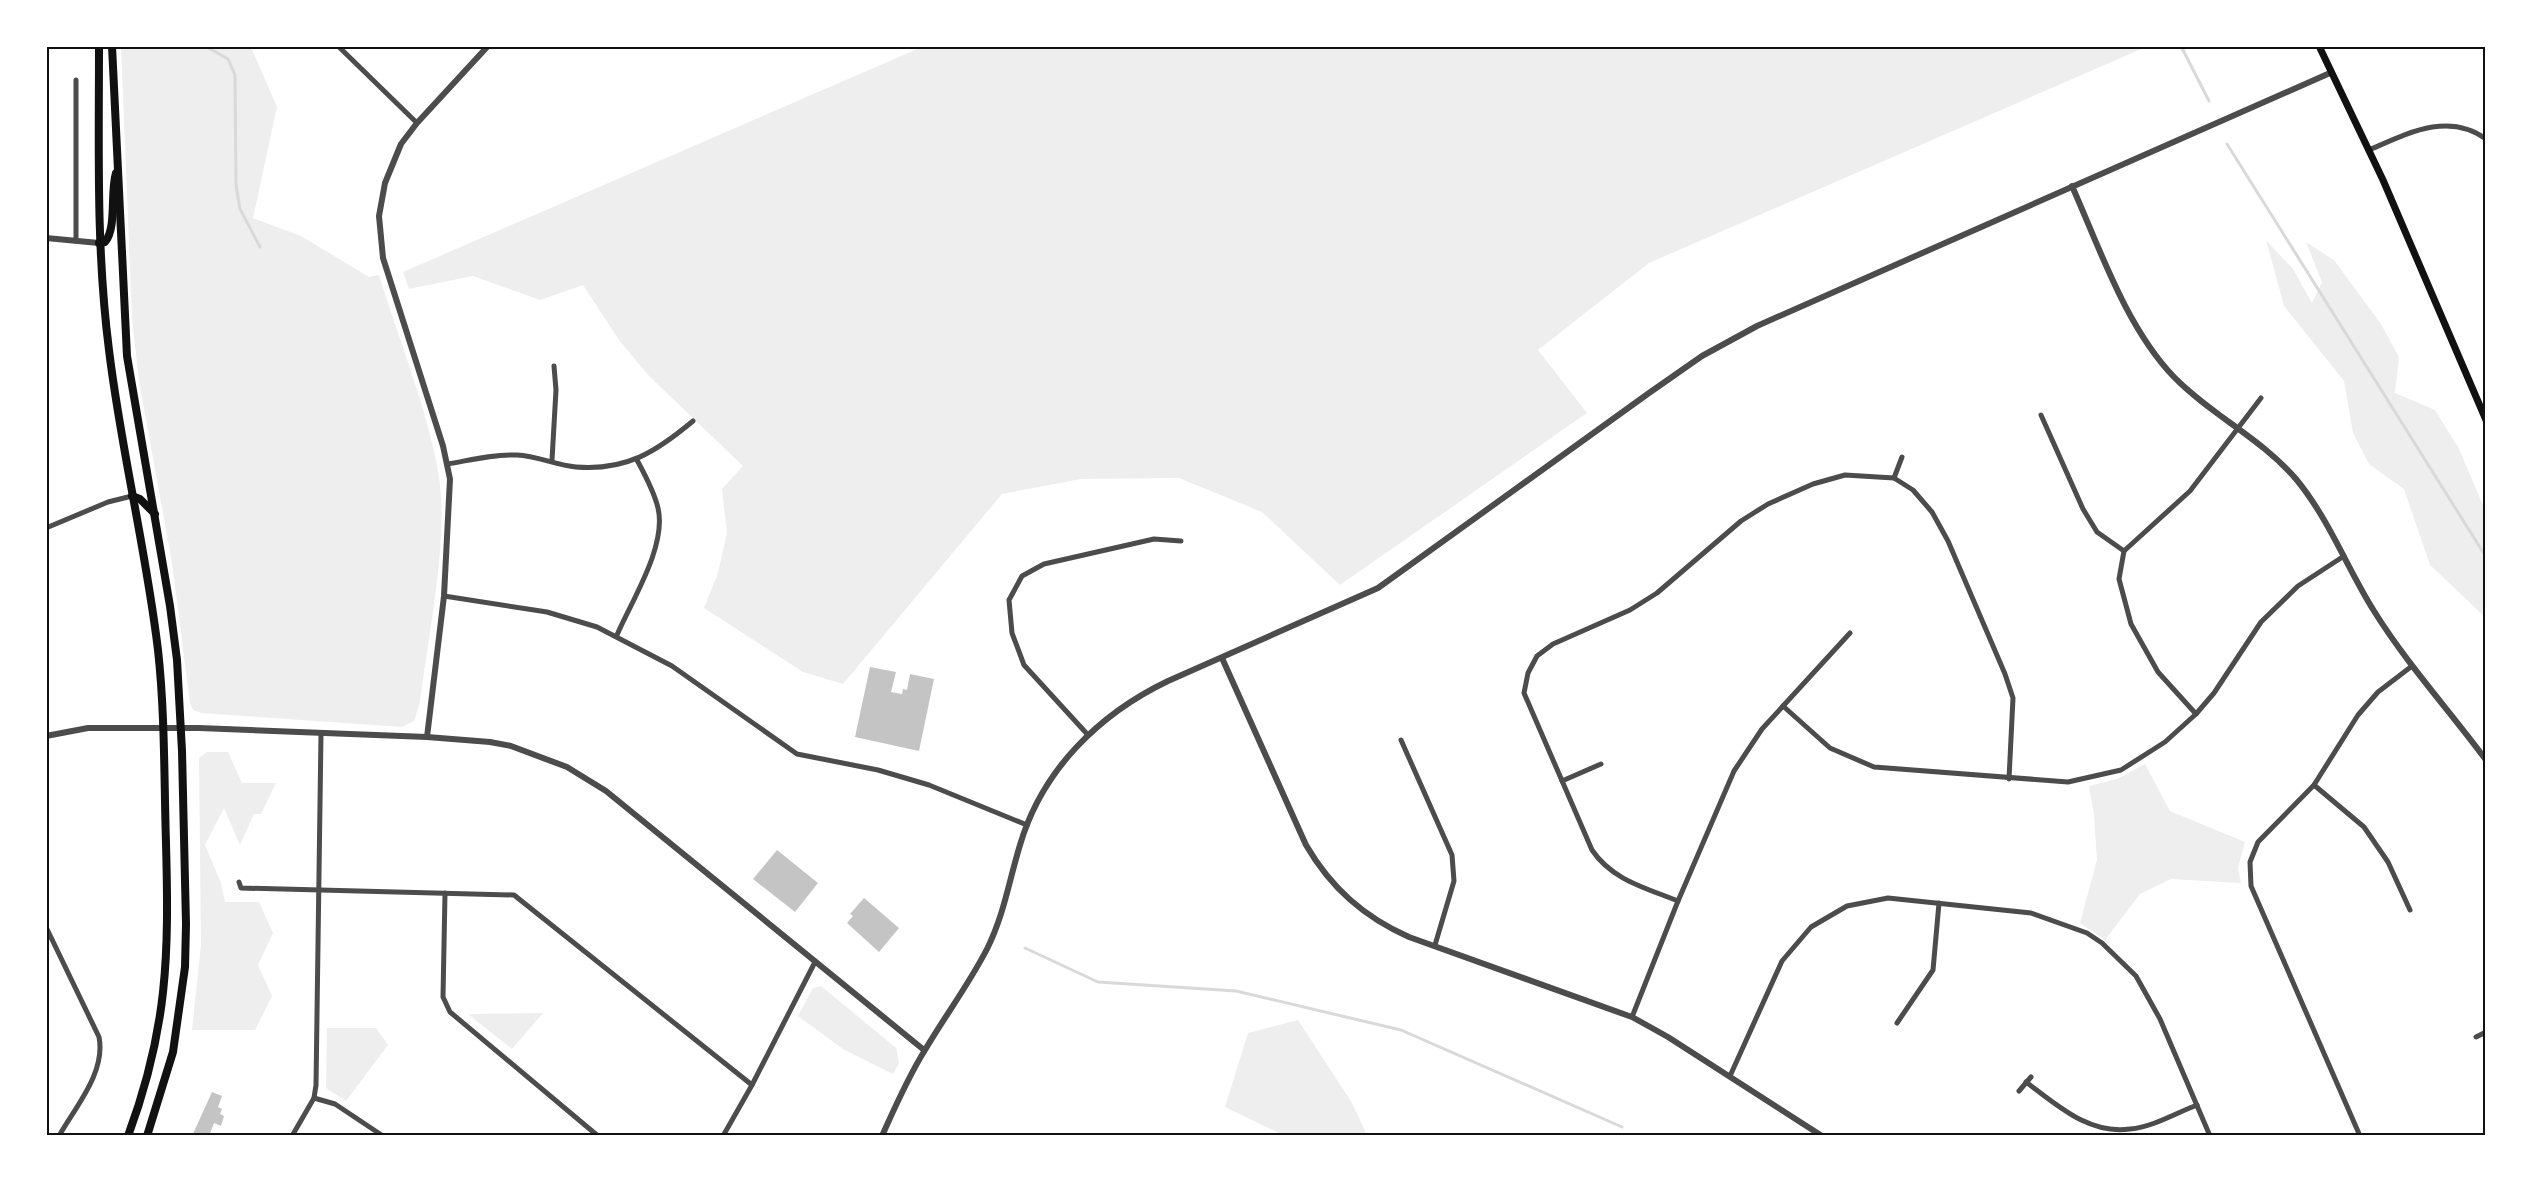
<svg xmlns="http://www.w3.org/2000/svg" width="2532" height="1182" font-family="Spectral,serif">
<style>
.green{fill:#eee}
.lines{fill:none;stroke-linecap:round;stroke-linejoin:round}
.stream{stroke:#d9d9d9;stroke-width:3}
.building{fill:#c4c4c4}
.minor{stroke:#4c4c4c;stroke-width:5}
.tertiary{stroke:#4c4c4c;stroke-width:6}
.secondary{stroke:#111;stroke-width:7}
.trunk{stroke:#111;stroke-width:8}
.neatline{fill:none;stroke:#111;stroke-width:2}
</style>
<rect width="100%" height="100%" fill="#fff"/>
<!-- green -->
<g class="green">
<path d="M 121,47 L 251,47 L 277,107 L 253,218 L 301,236 L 369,277 L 379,275 C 398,337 427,408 438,471 C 450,534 428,636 420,702 L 414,721 L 402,727 L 201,713 L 193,710 L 190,703 L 172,563 L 139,381 L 132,318 Z"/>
<polygon points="922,47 2146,47 1649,263 1538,350 1587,413 1340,585 1262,512 1179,478 1081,479 1002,494 843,684 803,672 704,608 718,573 727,532 722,489 743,466 648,375 619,340 583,285 540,300 473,276 409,289 403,272"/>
<polygon points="2266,240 2293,269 2312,303 2322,282 2306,242 2334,260 2381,324 2399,357 2395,393 2435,410 2459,449 2485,510 2485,617 2430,565 2404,489 2369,464 2353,433 2344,381 2284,306"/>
<polygon points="207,752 228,752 242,783 276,783 261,814 254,814 240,845 224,808 205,845 221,883 225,902 259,902 273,933 258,965 272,996 255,1030 192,1030 201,945 199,758"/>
<polygon points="2145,764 2170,811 2245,842 2238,868 2241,883 2171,879 2140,894 2105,940 2080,923 2097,860 2094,815 2089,786 2117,779"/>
<polygon points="821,986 896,1048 899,1063 893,1074 843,1049 798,1016 813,988"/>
<polygon points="543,1013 512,1049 468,1014"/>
<polygon points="1298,1020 1352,1103 1367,1135 1283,1135 1225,1107 1248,1033"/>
<polygon points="327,1028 376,1028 388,1045 346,1101 326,1088"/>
</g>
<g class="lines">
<!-- stream -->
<g class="stream">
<polyline points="205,46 228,59 235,75 236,185 240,209 260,247"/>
<polyline points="2181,46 2209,101"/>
<polyline points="2227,144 2486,557"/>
<polyline points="1025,948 1098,982 1236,991 1401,1030 1622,1127"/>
<polyline points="1643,1135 1645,1136"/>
</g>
</g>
<!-- building -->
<g class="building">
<polygon points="870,667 896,672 891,692 902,694 903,689 907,690 910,674 934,679 919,751 855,737"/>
<polygon points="777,850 818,883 795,912 753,879"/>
<polygon points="864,898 899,928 879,952 847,923 853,916 850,914"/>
<polygon points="212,1092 222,1096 218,1107 222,1109 220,1114 224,1116 221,1126 214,1123 209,1136 192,1136"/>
</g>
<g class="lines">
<!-- minor -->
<g class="minor">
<polyline points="338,46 417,123"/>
<path d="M 2369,150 C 2406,134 2448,111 2486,139"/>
<polyline points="76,241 76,80"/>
<polyline points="2041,415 2083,509 2097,532 2124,551"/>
<polyline points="552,460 556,390 554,366"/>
<path d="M 448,464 C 471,460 494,454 517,455 C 537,456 556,465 576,467 C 626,471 656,452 693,421"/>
<polyline points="1894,478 1902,457"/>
<polyline points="46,528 108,502 132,496"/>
<polyline points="444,596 547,612 597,627 672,666 797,754 878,770 929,785 1027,825"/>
<path d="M 617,635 C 632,600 667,546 658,508 C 654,491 645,475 637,460"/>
<polyline points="1783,706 1830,748 1874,767 2068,782 2121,770 2165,742 2196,714 2214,693 2261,622 2298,586 2344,556"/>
<polyline points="2196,714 2158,672 2131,624 2119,579 2124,551 2190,491 2261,398"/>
<polyline points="1088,735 1024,665 1012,633 1009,600 1022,576 1044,564 1154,539 1181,541"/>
<polyline points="1401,740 1452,855 1454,881 1435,945"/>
<polyline points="1562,781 1601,764"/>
<polyline points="2314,785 2364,827 2388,862 2410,910"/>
<polyline points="239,882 241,888 514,895 752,1085"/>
<polyline points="445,893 443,997 450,1012 598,1136"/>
<path d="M 1678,901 C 1646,888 1612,880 1592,850 L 1524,693 L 1528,673 L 1537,656 L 1553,644 L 1630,610 L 1657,593 L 1741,521 L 1768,504 L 1813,484 L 1845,475 L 1894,478 L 1913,490 L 1932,512 L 1948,541 L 2005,674 L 2013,698 L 2009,779"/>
<path d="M 46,927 L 99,1037 C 106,1072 76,1106 59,1136"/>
<polyline points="1632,1017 1678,901 1734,771 1762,729 1850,633"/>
<polyline points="1897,1023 1933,970 1939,903"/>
<polyline points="2476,1037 2486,1032"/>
<polyline points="1730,1076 1782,961 1811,927 1847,906 1888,898 2031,913 2087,933 2102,943 2136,976 2160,1019 2210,1136"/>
<path d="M 2026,1082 C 2057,1105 2089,1135 2130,1129 C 2153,1127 2176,1113 2197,1105"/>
<polyline points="2019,1091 2031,1077"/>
<polyline points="314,1098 335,1104 383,1136"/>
<polyline points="292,1136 314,1098 316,1085 321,734"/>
<polyline points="723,1136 752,1085 815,962"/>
<polyline points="2360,1136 2251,886 2250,862 2258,842 2314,785 2358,715 2378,692 2412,666"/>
</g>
<!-- tertiary -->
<g class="tertiary">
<path d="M 2072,186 C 2100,249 2126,327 2174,377 C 2211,415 2261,438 2296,479 C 2329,519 2347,568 2374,611 C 2407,664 2449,710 2486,760"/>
<polyline points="46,238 99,243"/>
<path d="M 1222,658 L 1306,845 C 1331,888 1364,917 1409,937 L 1632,1017 L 1668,1037 L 1822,1136"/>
<polyline points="46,736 88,728 199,728 427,737 490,742 511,746 567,767 606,791 924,1050"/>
<polyline points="427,737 444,596 450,479 443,446 383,258 379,216 385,183 401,144 417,123 488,46"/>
<path d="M 882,1136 C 895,1107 908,1077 925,1050 C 945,1016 969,984 987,949 C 1004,915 1009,881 1020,845 C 1042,770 1099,714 1168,681 L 1378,588 L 1649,393 L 1702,356 L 1757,326 L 2330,73"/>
</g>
<!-- secondary -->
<polyline class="secondary" points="2319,46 2383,180 2486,420"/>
<!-- trunk -->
<g class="trunk">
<path d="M 99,46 C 99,148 96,249 109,350 C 121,450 146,549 158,650 C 165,713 164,779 166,843 C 169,955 168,1028 128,1136"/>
<polyline points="112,46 127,356 170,606 177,660 182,751 186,924 185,967 173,1052 147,1136"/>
<path d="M 99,243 L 105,242 C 117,228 110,193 116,173"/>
<polyline points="132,496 140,499 155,514"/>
</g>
</g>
<!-- border -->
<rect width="2532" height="1182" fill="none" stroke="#ffffff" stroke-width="96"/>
<rect x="48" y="48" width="2436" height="1086" class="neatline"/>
</svg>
